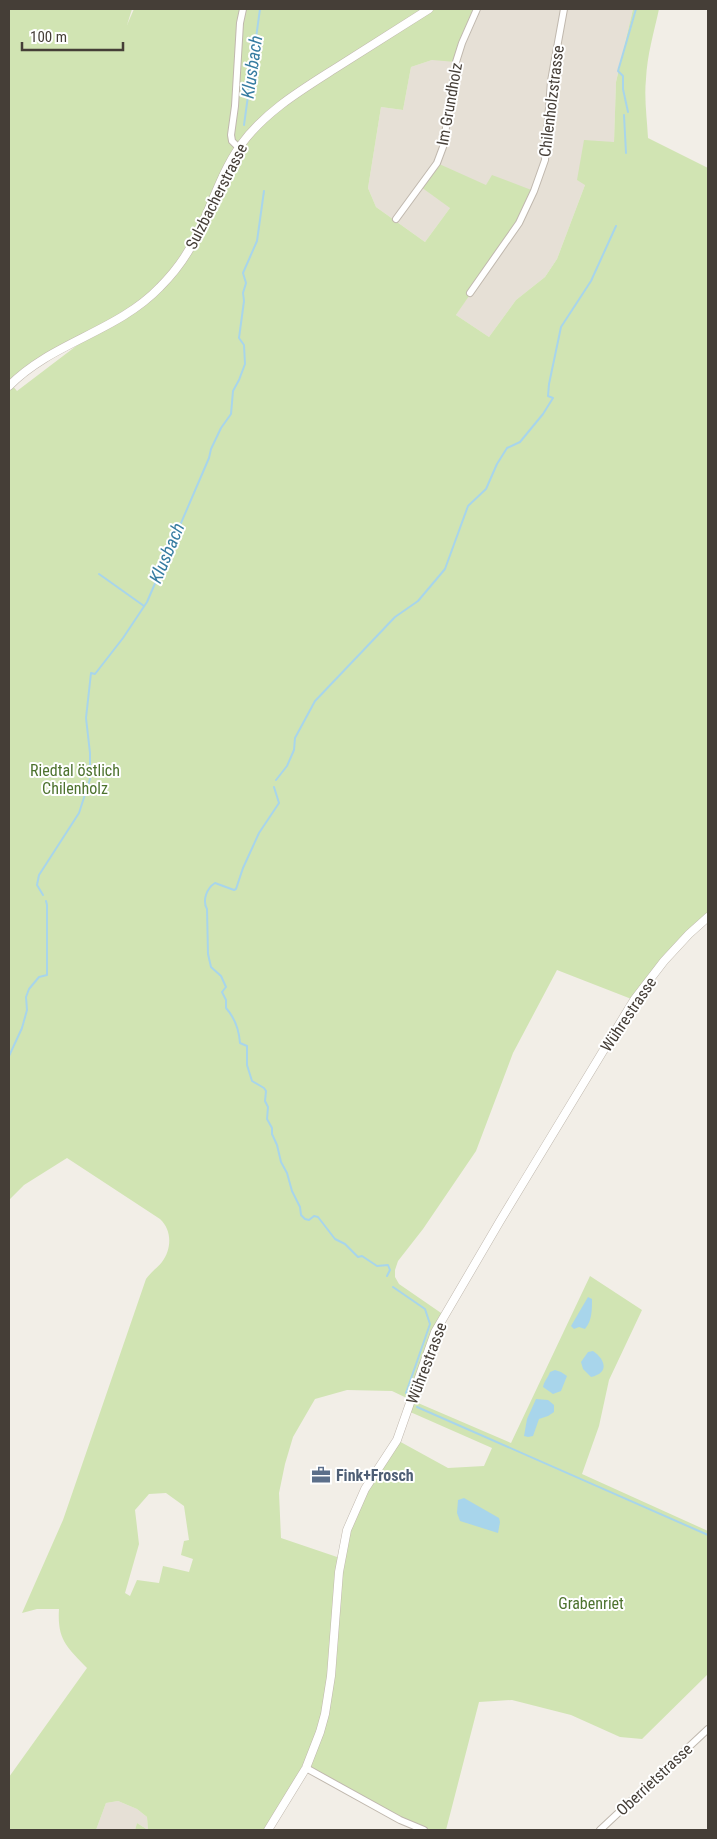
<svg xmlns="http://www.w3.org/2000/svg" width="717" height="1839" font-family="'Roboto Condensed',sans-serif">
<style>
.residential{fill:#e6e0d6}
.green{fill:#d1e4b3;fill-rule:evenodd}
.water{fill:#a8d5eb}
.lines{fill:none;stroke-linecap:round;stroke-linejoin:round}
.stream{stroke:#a8d5eb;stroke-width:2}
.minor-casing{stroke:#c0b8ae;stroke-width:8}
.tertiary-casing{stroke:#c0b8ae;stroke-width:9}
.minor{stroke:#fff;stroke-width:6}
.tertiary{stroke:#fff;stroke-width:8}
.labels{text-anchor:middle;stroke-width:4;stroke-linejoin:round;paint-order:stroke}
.street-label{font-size:16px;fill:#453e37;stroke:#fff}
.park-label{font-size:16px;fill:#4d722e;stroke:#fff}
.service-label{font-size:16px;font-weight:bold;fill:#4e5e75;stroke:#fff;text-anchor:start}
.water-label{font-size:18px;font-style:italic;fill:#367ca1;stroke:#fff}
</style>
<rect width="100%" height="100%" fill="#f2eee7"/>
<!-- residential -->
<g class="residential">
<polygon points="477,9 633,9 616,82 614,142 585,185 557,259 545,277 516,300 489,337 456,315 470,293 486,185 450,208 425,242 376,207 368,188 381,107 403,110 411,67 432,60"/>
<polygon points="118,1801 137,1809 147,1817 148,1830 137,1823 135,1830 96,1830 106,1803"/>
</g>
<!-- green -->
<path class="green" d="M 9,9 L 132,9 L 127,25 L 134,9 L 477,9 L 456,62 L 432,60 L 411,67 L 403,110 L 381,107 L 368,188 L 376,207 L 425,242 L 450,208 L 421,187 L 437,163 L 486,185 L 492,175 L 534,191 L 519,223 L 456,315 L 489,337 L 516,300 L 545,277 L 557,259 L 585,185 L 577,180 L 584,140 L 614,142 L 616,82 L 633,9 L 659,9 C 654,32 647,55 646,79 C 644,98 647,118 648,138 L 708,168 L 708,917 L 634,1000 L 557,970 L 513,1053 L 476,1151 L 423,1229 L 398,1261 L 395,1270 L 395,1277 L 399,1284 L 444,1315 L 411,1400 L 511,1443 L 590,1276 L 642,1310 L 609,1380 L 599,1426 L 582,1474 L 708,1531 L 708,1674 L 642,1739 L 620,1737 L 571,1715 L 512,1700 L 479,1702 L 446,1830 L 424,1830 L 306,1768 L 268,1830 L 135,1830 L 137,1823 L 148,1830 L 147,1817 L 137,1809 L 118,1801 L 106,1803 L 96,1830 L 9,1830 L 9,1777 L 87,1668 C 67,1647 57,1640 59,1609 L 37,1609 L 22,1613 L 63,1520 L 146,1279 C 151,1272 157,1268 162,1262 C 172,1249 172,1230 160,1219 L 67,1158 L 24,1185 L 9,1200 ZM 92,334 L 17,391 L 11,384 L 64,346 ZM 347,1390 L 392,1391 L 411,1400 L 408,1411 L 492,1448 L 484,1466 L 448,1468 L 397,1440 L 358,1504 L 340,1558 L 281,1538 L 279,1493 L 285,1464 L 293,1437 L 315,1399 ZM 166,1493 L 184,1506 L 189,1540 L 184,1541 L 181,1555 L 193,1559 L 189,1572 L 163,1566 L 159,1583 L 137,1580 L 130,1596 L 125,1593 L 139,1544 L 135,1510 L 149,1494 Z"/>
<!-- water -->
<g class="water">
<path d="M 588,1297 L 592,1299 C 592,1310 592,1321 585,1329 L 579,1327 L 574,1329 L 571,1326 Z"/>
<path d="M 593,1351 C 606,1360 609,1373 591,1377 L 583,1369 L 581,1362 L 588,1352 Z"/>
<path d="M 555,1370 L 561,1372 L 567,1376 L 561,1391 L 553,1394 L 543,1387 C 544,1381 548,1378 550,1372 Z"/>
<polygon points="536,1399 548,1400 554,1405 554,1412 548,1416 539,1419 533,1436 528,1437 524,1436 527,1419"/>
<polygon points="464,1498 499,1518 500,1522 498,1533 460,1521 457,1513 458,1500"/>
</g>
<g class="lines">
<!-- stream -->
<g class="stream">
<polyline points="628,112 623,89 623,76 618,71 636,9"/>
<polyline points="624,115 626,153"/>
<polyline points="244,125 260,9"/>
<polyline points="99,574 144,606"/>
<polyline points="276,780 287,766 294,750 295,738 315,701 395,617 418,601 445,569 468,506 486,489 497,464 507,448 520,442 543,414 553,398 548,396 549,384 561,327 591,281 616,226"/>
<path d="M 274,787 L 279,803 L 259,833 L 243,868 L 236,889 L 234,890 L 215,883 C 207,888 202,900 207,909 L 208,954 L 211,967 L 221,976 L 226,987 L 222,992 L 226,1000 L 226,1008 C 235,1018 239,1030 240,1043 L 247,1046 L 247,1065 L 252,1081 L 264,1088 L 266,1091 L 265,1101 L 268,1107 L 267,1119 L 272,1128 L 272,1134 L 277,1145 L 281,1162 L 287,1173 L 292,1191 L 300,1207 L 301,1215 L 305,1219 L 309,1220 L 314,1216 L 318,1217 L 335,1239 L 345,1244 L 358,1257 L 362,1256 L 377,1266 L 388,1265 L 390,1270 L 387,1276"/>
<polyline points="43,895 37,885 39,875 79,813 90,779 90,753 86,718 91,673 95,674 123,638 147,602 209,458 211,449 221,428 231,414 233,391 239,380 245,364 244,345 239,338 244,301 243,293 246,283 243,273 257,241 264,191"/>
<polyline points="9,1056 22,1028 27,1010 26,997 29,989 39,977 47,975 47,905 46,901"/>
<polyline points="393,1287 425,1309 430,1324 406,1393"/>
<polyline points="417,1407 708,1535"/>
</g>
<!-- minor casing -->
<g class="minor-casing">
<g id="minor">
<polyline points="239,148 232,141 231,135 235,106 240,23 243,9"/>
<polyline points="396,219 437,163 443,147 456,62 462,43 477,9"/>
<polyline points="470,293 519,223 534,191 545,160 551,81 564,9"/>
<polyline points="306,1768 400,1820 424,1830"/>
<polyline points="600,1830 708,1729"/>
</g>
</g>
<!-- tertiary casing -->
<g class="tertiary-casing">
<g id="tertiary">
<path d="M 9,386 C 52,342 117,332 160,287 C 175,272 188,254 197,235 C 212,205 221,173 240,146 C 265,111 303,89 339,66 C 369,47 399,28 429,9"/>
<polyline points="268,1830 306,1768 320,1732 325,1714 331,1676 339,1572 347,1530 365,1489 397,1440 435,1332 500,1221 634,1000 664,961 689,934 708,917"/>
</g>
</g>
<!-- minor -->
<use href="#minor" class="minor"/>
<!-- tertiary -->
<use href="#tertiary" class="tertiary"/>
</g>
<!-- icons -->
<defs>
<g id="office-bare" transform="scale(1.5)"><path d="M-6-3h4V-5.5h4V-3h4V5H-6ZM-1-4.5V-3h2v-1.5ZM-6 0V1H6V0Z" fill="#5c6f8a" stroke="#fff" stroke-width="2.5" paint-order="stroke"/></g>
</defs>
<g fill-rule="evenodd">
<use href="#office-bare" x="321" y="1475"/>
</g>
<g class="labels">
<!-- street labels -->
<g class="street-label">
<text transform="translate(551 101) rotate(-83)" y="6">Chilenholzstrasse</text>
<text transform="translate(449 104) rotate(-80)" y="6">Im Grundholz</text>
<text transform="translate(216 196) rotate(-63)" y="6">Sulzbacherstrasse</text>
<text transform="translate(628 1014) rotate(-56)" y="6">Wührestrasse</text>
<text transform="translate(426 1363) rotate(-69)" y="6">Wührestrasse</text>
<text transform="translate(654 1779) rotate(-43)" y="6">Oberrietstrasse</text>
</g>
<!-- park labels -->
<g class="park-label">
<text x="75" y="776">Riedtal östlich<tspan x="75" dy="18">Chilenholz</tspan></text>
<text x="591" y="1609">Grabenriet</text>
</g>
<!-- service labels -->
<g class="service-label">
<text x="336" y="1481">Fink+Frosch</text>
</g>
<!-- water labels -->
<g class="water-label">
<text transform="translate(252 67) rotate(-82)" y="6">Klusbach</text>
<text transform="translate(167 553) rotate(-67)" y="6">Klusbach</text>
</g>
</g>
<!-- border -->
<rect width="717" height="1839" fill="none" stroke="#453e37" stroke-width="20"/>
<!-- scale -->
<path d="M22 42v8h101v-8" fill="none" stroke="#453e37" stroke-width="2.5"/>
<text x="30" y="42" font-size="15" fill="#453e37" stroke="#ffffff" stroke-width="4" paint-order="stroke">100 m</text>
</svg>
